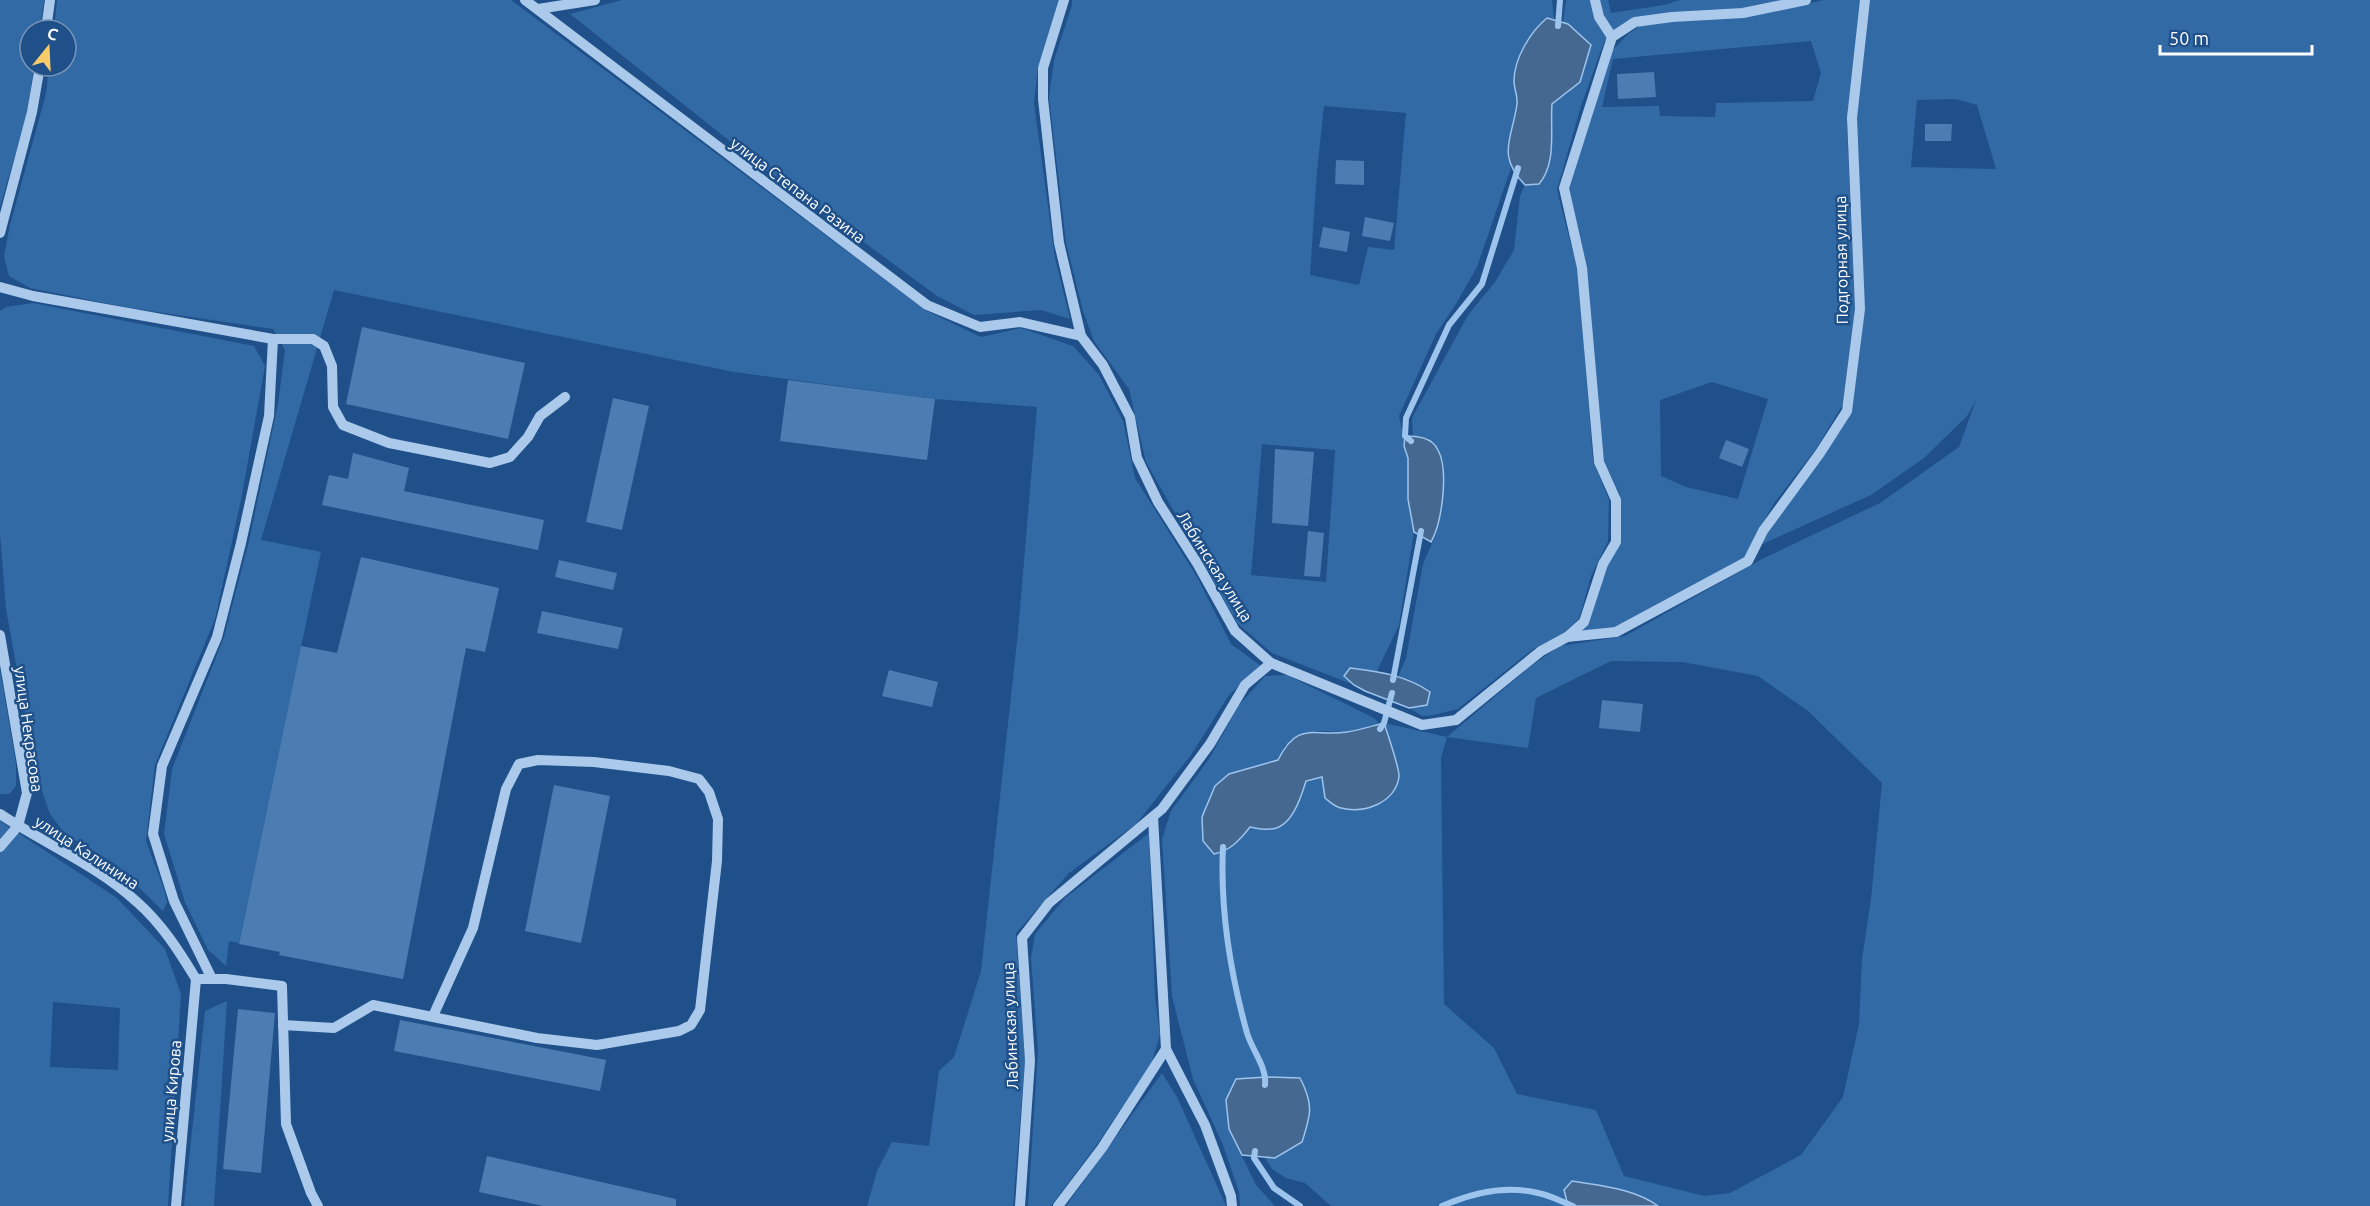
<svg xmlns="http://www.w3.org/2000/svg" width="2370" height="1206" font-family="Ubuntu,sans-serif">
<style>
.green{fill:#326aa6;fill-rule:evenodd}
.water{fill:#456891;stroke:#9dc4ed;stroke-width:1.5}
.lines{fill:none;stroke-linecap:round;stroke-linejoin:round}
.stream{stroke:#9dc4ed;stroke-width:6}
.building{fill:#4b7cb2}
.minor{stroke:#aac9eb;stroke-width:10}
.labels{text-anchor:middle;stroke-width:5;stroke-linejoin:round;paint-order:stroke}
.street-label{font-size:16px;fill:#fff;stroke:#1f5089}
</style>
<rect width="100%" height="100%" fill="#1f5089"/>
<!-- green -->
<g class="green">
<polygon points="0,0 44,0 40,30 30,30 30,66 34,66 27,114 0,207"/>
<polygon points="57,0 511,0 927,311 981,337 1021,328 1073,346 1099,375 1123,421 1135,478 1197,577 1231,644 1261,666 1229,695 1191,755 1136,824 1069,873 1016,933 1025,1061 1013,1206 867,1206 877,1171 892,1142 929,1146 939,1071 954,1057 981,971 1018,632 1037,407 935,399 734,372 334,290 261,540 321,552 239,943 229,941 226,966 208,950 185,902 164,834 172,769 224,637 249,541 278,404 285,350 273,329 130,308 30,288 9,276 4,256 10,225 46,94 49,66 66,66 66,30 54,30"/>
<polygon points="622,0 1059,0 1038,67 1034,103 1055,258 1070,319 1041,310 974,315 937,296 770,173 570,14"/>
<path d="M 1072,0 L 1552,0 L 1554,19 L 1547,18 L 1537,27 L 1516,66 L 1514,83 L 1518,101 L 1507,155 L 1511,168 L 1477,267 L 1456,304 L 1436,334 L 1399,416 L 1408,458 L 1408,499 L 1414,532 L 1399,625 L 1377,671 L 1351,668 L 1344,676 L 1354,685 L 1272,653 L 1237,623 L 1146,462 L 1129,389 L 1094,341 L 1083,311 L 1066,243 L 1049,97 L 1054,60 L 1072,5 ZM 1324,106 L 1406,113 L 1394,250 L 1368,247 L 1359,285 L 1310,275 L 1317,171 ZM 1262,444 L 1335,450 L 1326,582 L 1251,575 Z"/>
<polygon points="1566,0 1608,0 1611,13 1664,5 1680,0 1787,0 1740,9 1634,18 1612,31 1604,42 1581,106 1557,190 1578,272 1593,461 1609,500 1608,541 1591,576 1579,619 1561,635 1533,649 1458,709 1433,715 1422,716 1409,708 1426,705 1398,677 1406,658 1423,564 1437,532 1443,462 1437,447 1420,436 1413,436 1412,418 1468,315 1495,282 1514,250 1520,196 1525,185 1539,184 1552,141 1552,104 1568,93 1591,45 1563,22"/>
<path d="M 1824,0 L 1861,0 L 1847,129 L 1855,309 L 1843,404 L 1816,449 L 1775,502 L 1756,534 L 1745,558 L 1615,629 L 1580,633 L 1607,564 L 1619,542 L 1620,495 L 1602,456 L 1567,190 L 1610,53 L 1628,34 L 1643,24 L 1749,16 ZM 1811,41 L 1821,73 L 1813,101 L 1716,103 L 1715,117 L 1660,116 L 1659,106 L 1602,107 L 1613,59 ZM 1712,382 L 1768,399 L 1738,499 L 1686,487 L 1661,476 L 1660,400 Z"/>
<path d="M 1869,0 L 2370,0 L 2370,1206 L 1658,1206 C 1630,1186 1597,1189 1564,1190 L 1568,1206 L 1331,1206 L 1305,1183 L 1286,1178 L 1272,1169 L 1265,1158 L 1275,1158 L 1229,1129 L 1256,1185 L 1275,1206 L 1240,1206 L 1239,1192 L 1223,1145 L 1193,1079 L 1172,996 L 1162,839 L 1171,811 L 1209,759 L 1239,705 L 1265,676 L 1287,675 L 1374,718 L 1379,724 L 1345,732 L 1317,731 L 1285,745 L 1278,760 L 1229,774 L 1223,852 L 1239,842 L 1250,827 L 1272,830 L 1302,797 L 1306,781 L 1322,776 L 1325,798 L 1393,755 L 1384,723 L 1447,737 L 1531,666 L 1560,646 L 1625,636 L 1764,558 L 1880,503 L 1959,447 L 1976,400 L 1967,416 L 1924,458 L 1871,495 L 1760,545 L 1848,419 L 1862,310 L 1856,123 ZM 1955,99 L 1977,105 L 1996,169 L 1911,167 L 1917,100 ZM 1611,661 L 1682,662 L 1758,676 L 1808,711 L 1882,783 L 1871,899 L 1862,959 L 1859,1024 L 1843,1097 L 1801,1155 L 1730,1193 L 1704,1196 L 1624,1176 L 1596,1110 L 1517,1094 L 1494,1048 L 1444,1004 L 1441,758 L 1447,737 L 1528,748 L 1536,698 Z"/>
<polygon points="33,303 254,346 265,366 241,500 215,619 155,765 146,841 164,889 167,902 163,911 115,864 65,834 50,814 36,774 6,609 0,533 0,311 6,307"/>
<polygon points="0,669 16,764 16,786 9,794 0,794"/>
<path d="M 0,821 L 117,898 L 165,949 L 181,994 L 168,1206 L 0,1206 ZM 53,1002 L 120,1008 L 118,1070 L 50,1067 Z"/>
<polygon points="1149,833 1155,997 1160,1034 1152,1062 1098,1143 1051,1206 1028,1206 1038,1051 1031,958 1035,934 1065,898"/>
<polygon points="227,1001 214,1206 184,1206 205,1011"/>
<polygon points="1162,1073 1177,1097 1226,1206 1066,1206"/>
</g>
<!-- water -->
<g class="water">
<path d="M 1547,18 L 1568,24 L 1591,45 L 1580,82 L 1552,104 C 1550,130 1557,163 1539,184 L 1525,185 C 1496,155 1512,140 1517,104 C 1518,96 1514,89 1514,81 C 1514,59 1530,32 1547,18 Z"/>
<path d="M 1405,436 C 1417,436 1432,437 1438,450 C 1449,470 1442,523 1431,542 L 1414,532 L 1408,499 L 1408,458 L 1404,446 Z"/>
<path d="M 1350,668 C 1379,672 1406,675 1430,692 L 1427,705 L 1409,708 L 1365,691 L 1354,685 L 1344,676 Z"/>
<path d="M 1384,723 C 1387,732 1400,770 1399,777 C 1395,803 1364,814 1341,808 C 1335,807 1330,802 1325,798 L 1322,777 L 1306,781 C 1301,798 1291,829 1270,829 C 1264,830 1256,828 1250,827 C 1240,840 1230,851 1214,854 L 1203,841 L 1202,817 L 1215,786 L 1229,774 L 1278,760 C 1298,720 1313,737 1347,732 C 1359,730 1372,726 1384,723 Z"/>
<path d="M 1266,1077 L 1300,1078 C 1314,1105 1311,1114 1302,1142 L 1275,1158 L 1242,1155 L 1229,1129 L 1226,1100 L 1236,1079 Z"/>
<path d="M 1572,1181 C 1600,1186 1634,1188 1658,1206 L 1568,1206 L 1564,1190 Z"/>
</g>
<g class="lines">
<!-- stream -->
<g class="stream">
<polyline points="1558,26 1560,0"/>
<polyline points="1411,441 1405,436 1406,418 1449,325 1482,284 1518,168"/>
<polyline points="1393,680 1421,531"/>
<polyline points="1380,729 1384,723 1392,693"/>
<path d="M 1223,847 C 1220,910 1230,972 1247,1033 C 1252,1050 1267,1067 1265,1085"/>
<polyline points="1255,1151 1254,1158 1274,1188 1300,1206"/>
<path d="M 1442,1206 C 1472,1193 1506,1185 1538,1193 C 1550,1195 1562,1202 1573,1206"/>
</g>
</g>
<!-- building -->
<g class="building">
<polygon points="1654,72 1656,97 1618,99 1617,74"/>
<polygon points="1925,124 1952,124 1951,141 1925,141"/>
<polygon points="1336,160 1364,161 1364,185 1335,184"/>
<polygon points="1365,217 1394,223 1390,241 1362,236"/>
<polygon points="1323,227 1350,232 1347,252 1319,247"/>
<polygon points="362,327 525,363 508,439 346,404"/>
<polygon points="788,380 935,399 927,460 780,441"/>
<polygon points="613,398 649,406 622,530 586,522"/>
<polygon points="1726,440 1749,449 1742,467 1719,458"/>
<polygon points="1275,449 1314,452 1308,526 1272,523"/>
<polygon points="353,453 409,468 404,491 544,520 538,550 322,505 329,475 348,479"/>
<polygon points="1308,531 1324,533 1320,577 1304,576"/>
<polygon points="361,557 499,588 485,652 466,648 403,979 279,955 280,952 239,944 301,646 337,653"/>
<polygon points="559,560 617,573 613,590 555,577"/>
<polygon points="542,611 623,628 618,649 537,633"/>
<polygon points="889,670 938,682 932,707 882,696"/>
<polygon points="1602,700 1643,704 1640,732 1599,728"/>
<polygon points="554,785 610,796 581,943 525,931"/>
<polygon points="238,1009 275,1013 261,1173 223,1169"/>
<polygon points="400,1020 606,1060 600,1091 394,1051"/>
<polygon points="487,1156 676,1199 676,1206 543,1206 479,1192"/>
</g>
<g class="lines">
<!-- minor -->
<g class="minor">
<polyline points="525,0 927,305 980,327 1020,322 1081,336"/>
<polyline points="1595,0 1599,17 1612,37"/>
<polyline points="538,9 595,0"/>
<polyline points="46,30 50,0"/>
<polyline points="0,233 32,112 40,66"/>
<polyline points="0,287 33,296 273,339 313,339 324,346 332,366 333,407 343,425 389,443 490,463 510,457 528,437 540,416 565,397"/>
<polyline points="0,635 27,793 18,826 0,847"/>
<polyline points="1567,637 1584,622 1603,564 1616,542 1616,500 1599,462 1582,268 1564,188 1612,37 1635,22 1672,17 1743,13 1806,0"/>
<polyline points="1271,663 1422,725 1456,720 1541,651 1567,637 1616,632 1748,561 1763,531 1820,453 1847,411 1860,309 1852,118 1865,0"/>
<path d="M 0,814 C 45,844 97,865 137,902 C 162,924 179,951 196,979"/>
<polyline points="196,979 226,979 282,986 286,1124 311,1193 318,1206"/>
<polyline points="212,979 174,901 153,834 162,766 217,637 241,543 269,416 273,339"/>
<polyline points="283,1025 334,1028 373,1005 537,1038 597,1045 679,1031 691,1025 700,1010 717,861 718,819 709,792 699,779 669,771 594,762 538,760 519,764 506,789 473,928 433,1016"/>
<polyline points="1166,1049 1205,1125 1231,1196 1232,1206"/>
<polyline points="176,1206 196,979"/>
<polyline points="1020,1206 1030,1061 1022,938 1049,903 1162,809 1210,744 1245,685 1271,663 1235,631 1197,563 1158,502 1137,458 1130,417 1103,365 1081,336 1059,243 1043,99 1043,68 1064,0"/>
<polyline points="1058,1206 1102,1148 1166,1049 1153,817"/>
</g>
</g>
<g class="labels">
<!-- street labels -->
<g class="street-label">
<text transform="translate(798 190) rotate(37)" y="6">улица Степана Разина</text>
<text transform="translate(1841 260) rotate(-91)" y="6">Подгорная улица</text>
<text transform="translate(1215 566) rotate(58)" y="6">Лабинская улица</text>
<text transform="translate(29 729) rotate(82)" y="6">улица Некрасова</text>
<text transform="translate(87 852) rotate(33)" y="6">улица Калинина</text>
<text transform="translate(1010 1026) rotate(-92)" y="6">Лабинская улица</text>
<text transform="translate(171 1091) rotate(-85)" y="6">улица Кирова</text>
</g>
</g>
<!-- north arrow -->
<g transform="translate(48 48) rotate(18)"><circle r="28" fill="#1f5089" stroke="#7996b8" stroke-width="1.5"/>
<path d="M0-4.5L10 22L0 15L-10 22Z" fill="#f9cc69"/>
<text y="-9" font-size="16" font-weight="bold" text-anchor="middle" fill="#ffffff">С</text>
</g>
<!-- scale -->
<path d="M2160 45v9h152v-9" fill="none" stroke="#ffffff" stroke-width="3"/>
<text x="2169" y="45" font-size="18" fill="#ffffff" stroke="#1f5089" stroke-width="4.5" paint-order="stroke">50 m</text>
</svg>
